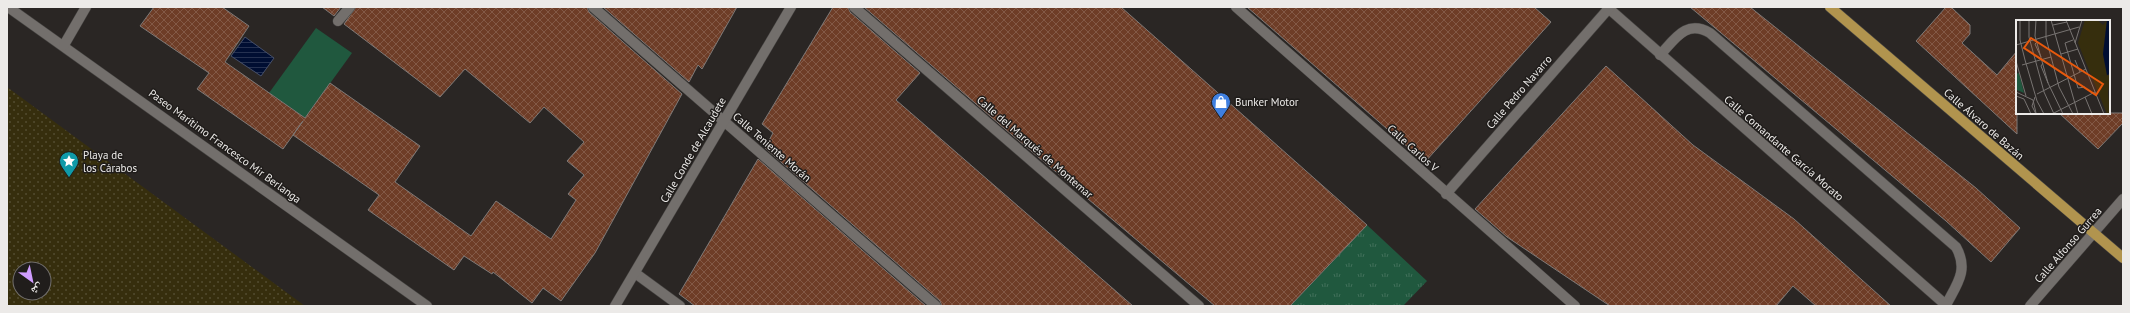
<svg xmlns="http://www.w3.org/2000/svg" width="2130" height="313" font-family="'PT Sans','Noto Naskh Arabic',sans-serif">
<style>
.grass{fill:url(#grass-tufts)}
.sand{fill:url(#sand-dots);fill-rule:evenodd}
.garden{fill:#20583e}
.water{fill:url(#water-rules);stroke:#475069}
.building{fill:url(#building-cross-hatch);stroke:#7e7977}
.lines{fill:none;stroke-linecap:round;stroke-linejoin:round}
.lane-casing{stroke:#464442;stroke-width:11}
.street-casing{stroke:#464442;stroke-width:11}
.primary-casing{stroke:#464442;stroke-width:11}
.lane{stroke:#736f6c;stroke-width:10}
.street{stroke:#736f6c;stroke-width:10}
.primary{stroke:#b1944e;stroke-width:10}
.labels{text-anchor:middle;stroke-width:3;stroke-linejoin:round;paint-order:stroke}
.street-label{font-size:11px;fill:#eceae8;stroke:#201d1b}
.poi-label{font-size:11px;fill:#eceae8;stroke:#201d1b;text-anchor:start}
.inset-road{fill:none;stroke:#787472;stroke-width:1}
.view{fill:#e8590c;fill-opacity:0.15;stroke:#e8590c;stroke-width:2}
.inset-edge{fill:none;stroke:#eceae8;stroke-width:2}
</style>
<defs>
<pattern id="grass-tufts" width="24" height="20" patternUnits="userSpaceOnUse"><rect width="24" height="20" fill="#20583e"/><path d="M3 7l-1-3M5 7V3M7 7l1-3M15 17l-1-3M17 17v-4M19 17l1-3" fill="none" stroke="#41705a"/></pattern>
<pattern id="sand-dots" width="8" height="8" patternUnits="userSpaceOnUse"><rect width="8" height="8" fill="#362e0d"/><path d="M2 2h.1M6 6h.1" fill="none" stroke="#534c30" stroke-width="1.8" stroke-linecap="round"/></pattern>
<pattern id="water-rules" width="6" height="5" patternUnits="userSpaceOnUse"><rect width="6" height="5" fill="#000e32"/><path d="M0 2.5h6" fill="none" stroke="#253150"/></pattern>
<pattern id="building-cross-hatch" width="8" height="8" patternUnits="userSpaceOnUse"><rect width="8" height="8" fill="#6e3d27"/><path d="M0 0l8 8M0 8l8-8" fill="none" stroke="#835946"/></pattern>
</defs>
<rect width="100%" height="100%" fill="#2a2624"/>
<!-- grass -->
<polygon class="grass" points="1367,225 1427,281 1403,306 1290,306"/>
<!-- sand -->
<path class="sand" d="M 7,87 L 305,306 L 7,306 ZM 20,269 L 44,269 L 44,293 L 20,293 Z"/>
<!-- garden -->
<polygon class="garden" points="316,28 352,53 305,118 269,93"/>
<!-- water -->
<polygon class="water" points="245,37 274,58 261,76 231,56"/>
<!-- building -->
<g class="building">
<polygon points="154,7 222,7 249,26 225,62 305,118 330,83 420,146 395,182 471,236 496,201 551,239 576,200 568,194 584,175 567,161 584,142 544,107 530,123 465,69 440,97 344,24 356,7 587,7 589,12 682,94 595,253 561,301 543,288 532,303 493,272 492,274 464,256 454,270 368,210 379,195 293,135 303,121 283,149 197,89 209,73 140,26"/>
<polygon points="322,7 341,7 334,16"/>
<polygon points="603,7 737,7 702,69 698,65 689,82"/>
<polygon points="833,7 848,7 850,12 920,73 896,100 1133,306 942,306 940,301 765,148 773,133 762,124"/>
<polygon points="864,7 1121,7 1367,225 1290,306 1215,306 1005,129"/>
<polygon points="1247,7 1534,7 1551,22 1425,162"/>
<polygon points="1690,7 1750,7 1976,188 2020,228 1991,262 1946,221"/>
<polygon points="1946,7 1951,7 1970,25 1970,34 1962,43 1997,75 2017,51 2017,134 1916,41"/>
<polygon points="1606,66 1693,145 1794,219 1891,306 1816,306 1793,286 1776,306 1610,306 1507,237 1475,209"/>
<polygon points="2059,113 2123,113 2123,123 2098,149"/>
<polygon points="758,159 926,306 695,306 679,294"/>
</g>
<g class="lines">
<!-- lane casing -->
<g class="lane-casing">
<g id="lane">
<polyline points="593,7 936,306"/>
<polyline points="338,21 350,7"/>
<path d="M 1660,55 C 1675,39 1686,19 1710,33 L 1956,247 C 1969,270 1957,284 1946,305"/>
<polyline points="635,273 680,306"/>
</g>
</g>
<!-- street casing -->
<g class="street-casing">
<g id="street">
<polyline points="8,7 427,306"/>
<polyline points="854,7 1199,306"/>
<polyline points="1236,7 1575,306"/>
<polyline points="1607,7 1947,306"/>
<polyline points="64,45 86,7"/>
<polyline points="1446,194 1610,7"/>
<polyline points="615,306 791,7"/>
<polyline points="2030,306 2123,199"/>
</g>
</g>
<!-- primary casing -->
<g class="primary-casing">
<polyline id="primary" points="1830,7 2123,258"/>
</g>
<!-- lane -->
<use href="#lane" class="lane"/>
<!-- street -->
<use href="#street" class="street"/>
<!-- primary -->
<use href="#primary" class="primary"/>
</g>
<!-- icons -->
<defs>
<g id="shop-pin" transform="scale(1)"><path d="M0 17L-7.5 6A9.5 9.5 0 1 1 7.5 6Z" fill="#3f7fe0" stroke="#201d1b"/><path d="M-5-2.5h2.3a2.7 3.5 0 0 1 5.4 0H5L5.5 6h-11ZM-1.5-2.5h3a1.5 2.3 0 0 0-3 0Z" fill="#fff"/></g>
<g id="sight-pin" transform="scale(1)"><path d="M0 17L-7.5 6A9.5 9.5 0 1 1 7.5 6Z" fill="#0f9aa8" stroke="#201d1b"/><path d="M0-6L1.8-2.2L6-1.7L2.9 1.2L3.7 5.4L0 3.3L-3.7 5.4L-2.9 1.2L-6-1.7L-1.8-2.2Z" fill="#fff"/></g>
</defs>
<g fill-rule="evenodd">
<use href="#shop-pin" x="1221" y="102"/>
<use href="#sight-pin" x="69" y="161"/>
</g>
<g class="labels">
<!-- street labels -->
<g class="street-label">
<text transform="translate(1519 92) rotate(-49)" y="4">Calle Pedro Navarro</text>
<text transform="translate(1984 124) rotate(41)" y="4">Calle Álvaro de Bazán</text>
<text transform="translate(225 146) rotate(36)" y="4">Paseo Marítimo Francesco Mir Berlanga</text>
<text transform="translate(772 147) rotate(41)" y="4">Calle Teniente Morán</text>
<text transform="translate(1035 147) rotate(41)" y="4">Calle del Marqués de Montemar</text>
<text transform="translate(1413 148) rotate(42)" y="4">Calle Carlos V</text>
<text transform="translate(1784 148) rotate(41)" y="4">Calle Comandante García Morato</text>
<text transform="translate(693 150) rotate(-60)" y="4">Calle Conde de Alcaudete</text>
<text transform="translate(2068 245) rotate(-49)" y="4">Calle Alfonso Gurrea</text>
</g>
<!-- poi labels -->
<g class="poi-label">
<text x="1235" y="106">Bunker Motor</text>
<text x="83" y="159">Playa de<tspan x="83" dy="13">los Cárabos</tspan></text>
</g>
</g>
<!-- overview -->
<g transform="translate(2016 20)">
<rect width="94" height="94" fill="#2a2624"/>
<path d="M 3,53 L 8,73 L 1,70 L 0,54 Z" fill="#20583e"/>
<path d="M 69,0 L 81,0 L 87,5 L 91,0 L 87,34 L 91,55 L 84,56 L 94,55 L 92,73 L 94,94 L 91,94 L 62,23 Z" fill="#362e0d"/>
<path d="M 91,0 L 94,0 L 94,54 L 91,55 L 87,34 Z" fill="#000e32"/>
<path class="inset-road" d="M 4,0 L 4,20 L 9,40 L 21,81 L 28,94M 13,0 L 13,17 L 28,72 L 38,94M 20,0 L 19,16 L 32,63 L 47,94M 30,0 L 30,18 L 43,67 L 57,94M 35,0 L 62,94M 50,0 L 88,94M 37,5 L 51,2M 57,20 L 49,23 L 62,68 L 69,67M 21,22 L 19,24 L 25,37M 59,23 L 66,0M 0,25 L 63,7M 45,34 L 62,29M 59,40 L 64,52M 0,41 L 10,76M 27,43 L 25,46 L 32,63M 6,45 L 35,37M 0,72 L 17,80 L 20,93M 21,74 L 70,49M 0,76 L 8,79 L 15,94M 19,77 L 16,86 L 20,94M 69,77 L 76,94M 36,94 L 79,72"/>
<path class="view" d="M 15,18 L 87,64 L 80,75 L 8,28 Z"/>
<rect width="94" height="94" class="inset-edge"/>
</g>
<!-- border -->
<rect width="2130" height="313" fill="none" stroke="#eceae8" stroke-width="16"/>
<!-- north arrow -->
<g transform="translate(32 281) rotate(147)"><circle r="19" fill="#201d1b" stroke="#726f6d"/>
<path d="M0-3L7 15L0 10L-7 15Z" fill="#d09dff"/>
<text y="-6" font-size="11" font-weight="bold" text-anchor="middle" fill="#eceae8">ش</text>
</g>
</svg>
